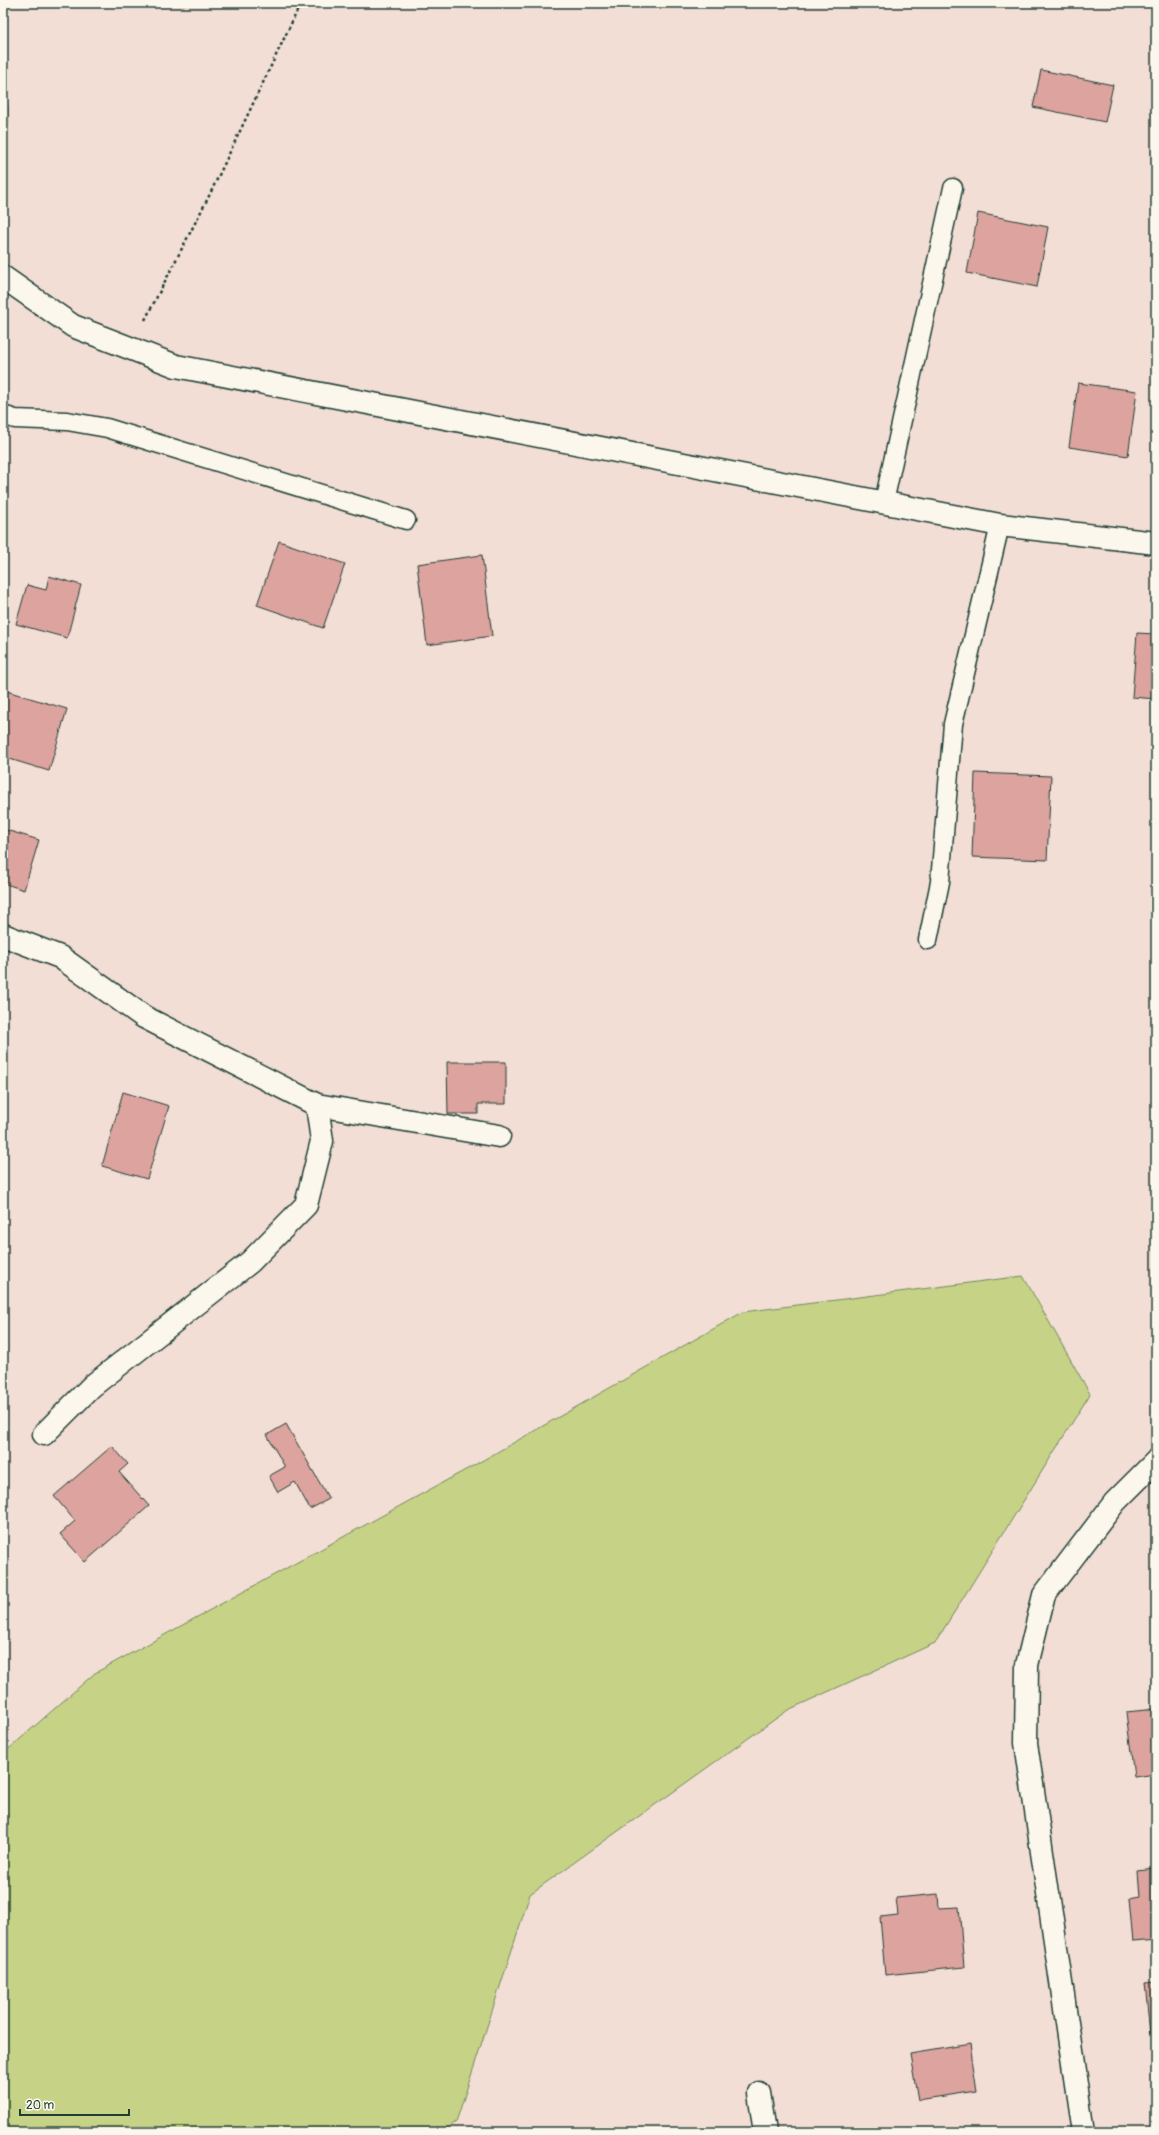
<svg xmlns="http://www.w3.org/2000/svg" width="1159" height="2135" font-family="Pangolin,sans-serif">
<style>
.green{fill:#c6d386;stroke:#72885d}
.building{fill:#dda39e;stroke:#1f3d34}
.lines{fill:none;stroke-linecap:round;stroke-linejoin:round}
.service-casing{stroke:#1f3d34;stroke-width:21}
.minor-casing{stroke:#1f3d34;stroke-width:25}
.path{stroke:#1f3d34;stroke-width:2.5;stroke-dasharray:3 3;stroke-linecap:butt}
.service{stroke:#fbf7ec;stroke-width:18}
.minor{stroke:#fbf7ec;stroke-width:22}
</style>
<rect width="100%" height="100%" fill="#f2ded5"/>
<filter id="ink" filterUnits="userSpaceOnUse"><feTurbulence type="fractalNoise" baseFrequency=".025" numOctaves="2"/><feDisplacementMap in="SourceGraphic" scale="8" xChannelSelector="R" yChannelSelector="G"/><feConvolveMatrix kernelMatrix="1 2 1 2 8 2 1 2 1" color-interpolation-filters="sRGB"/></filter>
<g filter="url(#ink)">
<!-- green -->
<g class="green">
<polygon points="3,86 8,106 8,127 3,130"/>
<polygon points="1023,1276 1090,1394 935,1643 788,1710 530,1894 456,2122 442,2132 3,2132 3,1754 95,1673 471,1467 743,1312"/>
</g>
<!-- building -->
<g class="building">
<polygon points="1041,70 1113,85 1105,122 1033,107"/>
<polygon points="978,213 1048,227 1037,287 967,273"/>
<polygon points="1078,383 1137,391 1128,456 1069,447"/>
<polygon points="279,541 345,564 323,628 257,605"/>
<polygon points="482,555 492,636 427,645 417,564"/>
<polygon points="49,576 81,585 67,638 16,624 27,585 46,590"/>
<polygon points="1137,633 1156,634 1156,699 1132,697"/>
<polygon points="3,690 67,709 49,771 3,757"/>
<polygon points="975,773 1051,776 1047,860 972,857"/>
<polygon points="3,829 39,840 24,890 3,883"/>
<polygon points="447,1062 506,1062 506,1104 478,1104 478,1114 448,1114"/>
<polygon points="123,1092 169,1106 147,1179 102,1166"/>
<polygon points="286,1424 329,1499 310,1509 295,1482 278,1492 269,1476 285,1467 267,1435"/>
<polygon points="112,1446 128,1464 119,1472 149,1506 85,1562 60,1534 75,1521 54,1496"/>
<polygon points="1156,1709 1156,1774 1134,1777 1126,1712"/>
<polygon points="1156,1869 1156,1940 1133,1942 1129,1899 1140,1897 1138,1871"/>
<polygon points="938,1894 939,1908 959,1907 964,1967 885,1975 880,1917 898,1915 896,1898"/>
<polygon points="1156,1983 1156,2033 1151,2033 1146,1984"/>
<polygon points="970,2044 977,2091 918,2100 910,2054"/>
</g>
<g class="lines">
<!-- service casing -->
<g class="service-casing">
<g id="service">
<polyline points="3,415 15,419 67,421 107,428 406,520"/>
<polyline points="884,502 953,188"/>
<polyline points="928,940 940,882 953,724 1000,525"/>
</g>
</g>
<!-- minor casing -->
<g class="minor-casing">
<g id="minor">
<polyline points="3,277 73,326 176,366 1000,525 1156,543"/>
<polyline points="3,935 60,957 144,1017 317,1105 499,1136"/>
<polyline points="44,1434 92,1386 250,1262 306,1205 322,1141 317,1105"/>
<polyline points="759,2093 765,2132"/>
<polyline points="1083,2132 1026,1743 1027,1665 1044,1595 1115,1502 1156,1461"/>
</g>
</g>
<!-- path -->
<polyline class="path" points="145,320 209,196 301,3"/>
<!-- service -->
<use href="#service" class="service"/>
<!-- minor -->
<use href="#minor" class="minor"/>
</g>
</g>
<!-- margin -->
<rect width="1159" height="2135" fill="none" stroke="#fbf7ec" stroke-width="16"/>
<rect x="8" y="8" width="1143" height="2119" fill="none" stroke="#1f3d34" stroke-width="1.5" filter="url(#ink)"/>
<!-- scale -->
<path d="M20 2109v6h109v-6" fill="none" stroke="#1f3d34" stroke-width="2"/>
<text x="26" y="2109" font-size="12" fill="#1f3d34" stroke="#fbf7ec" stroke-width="3" paint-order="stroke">20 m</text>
</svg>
